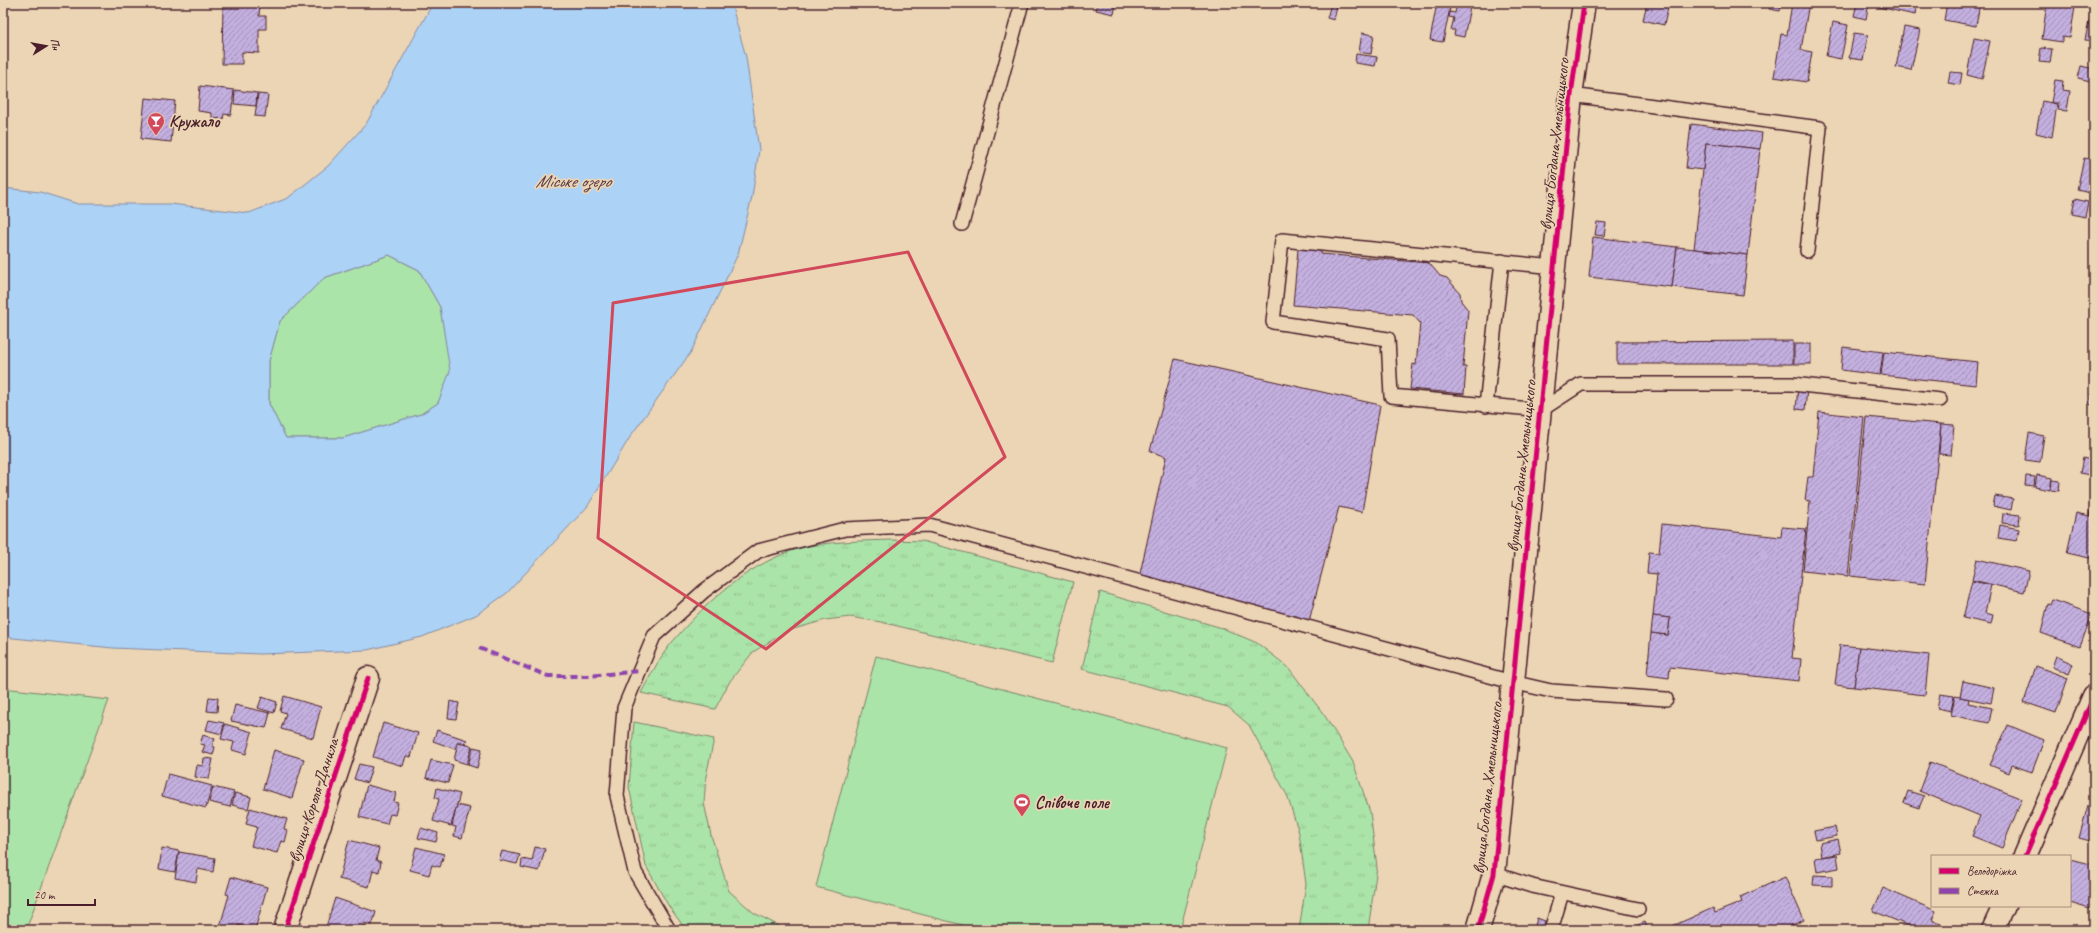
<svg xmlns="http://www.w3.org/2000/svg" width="2097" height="933" font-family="Caveat,sans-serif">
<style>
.grass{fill:url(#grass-tufts);stroke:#7a826a}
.park{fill:#abe4a8;stroke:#7a826a}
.water{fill:#acd2f5;stroke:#858aa4;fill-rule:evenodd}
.building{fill:url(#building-hatch);stroke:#4a1f2b}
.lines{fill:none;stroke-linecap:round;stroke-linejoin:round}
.service-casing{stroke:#4a1f2b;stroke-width:16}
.minor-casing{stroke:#4a1f2b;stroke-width:25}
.service{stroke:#ebd5b4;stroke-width:13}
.minor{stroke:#ebd5b4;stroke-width:22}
.quiet{stroke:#8e44ad;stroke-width:4;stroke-dasharray:8 4;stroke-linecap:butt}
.cycleway-casing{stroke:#ebd5b4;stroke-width:8}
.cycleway{stroke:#d6006c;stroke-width:5}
.marked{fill:none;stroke:#d1495b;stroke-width:3;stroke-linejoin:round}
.labels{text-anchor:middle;stroke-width:3.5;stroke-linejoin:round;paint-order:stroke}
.poi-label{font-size:17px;font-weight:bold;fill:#4a1f2b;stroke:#ebd5b4;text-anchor:start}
.street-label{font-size:17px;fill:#4a1f2b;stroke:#ebd5b4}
.water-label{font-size:18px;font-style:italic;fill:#593a49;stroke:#ebd5b4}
</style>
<defs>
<pattern id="grass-tufts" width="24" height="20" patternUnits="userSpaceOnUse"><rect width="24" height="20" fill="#abe4a8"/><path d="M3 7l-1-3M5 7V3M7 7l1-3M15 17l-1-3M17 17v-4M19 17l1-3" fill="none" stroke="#95c391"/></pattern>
<pattern id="building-hatch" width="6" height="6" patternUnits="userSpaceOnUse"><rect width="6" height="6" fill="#c4b0df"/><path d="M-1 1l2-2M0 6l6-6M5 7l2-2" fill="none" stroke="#a18fb5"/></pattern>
</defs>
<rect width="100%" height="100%" fill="#ebd5b4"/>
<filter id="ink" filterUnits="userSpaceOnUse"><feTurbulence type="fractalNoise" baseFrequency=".025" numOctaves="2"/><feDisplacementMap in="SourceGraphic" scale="8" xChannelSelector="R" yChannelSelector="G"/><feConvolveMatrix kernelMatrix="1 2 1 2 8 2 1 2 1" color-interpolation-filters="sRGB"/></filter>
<g filter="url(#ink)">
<!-- grass -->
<g class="grass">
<path d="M 892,540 L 922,541 L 1073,582 L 1052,663 L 881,622 L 850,617 L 825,620 L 787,631 L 753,652 L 730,681 L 715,709 L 641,693 C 651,675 661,654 675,639 C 708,600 751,562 801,548 C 828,541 864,541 892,540 Z"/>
<polygon points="1100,592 1222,628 1257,643 1288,667 1325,716 1353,762 1370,812 1377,867 1368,930 1299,930 1306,884 1299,833 1287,795 1249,725 1228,707 1082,669"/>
<polygon points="634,722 714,739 706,776 704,803 711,835 729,891 754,913 787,930 686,930 668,905 646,866 629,787"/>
</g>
<!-- park -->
<g class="park">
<polygon points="389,255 419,270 440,307 451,371 438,403 421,414 343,438 286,438 269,404 269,361 280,321 324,278"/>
<polygon points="876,656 1227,748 1180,930 982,930 816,887"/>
<polygon points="3,688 109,700 26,930 3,930"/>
</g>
<!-- water -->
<path class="water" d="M 433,3 L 731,3 L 746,57 L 759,150 L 752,197 L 738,254 L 691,352 L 632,434 L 587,507 L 507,593 L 476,615 L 422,637 L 367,650 L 261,654 L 113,648 L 3,637 L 3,188 L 40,192 L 78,204 L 170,204 L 249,213 L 288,198 L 328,166 L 366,124 ZM 389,255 L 419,270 L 440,307 L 450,371 L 438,403 L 421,414 L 343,438 L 286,438 L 269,404 L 269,361 L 280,321 L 324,278 Z"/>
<!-- building -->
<g class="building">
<polygon points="223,3 260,3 259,16 266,16 266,29 259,29 259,53 242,52 242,64 222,64"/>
<polygon points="1098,3 1116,4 1114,14 1096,10"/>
<polygon points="1437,3 1451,3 1443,42 1430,40"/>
<polygon points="1647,3 1669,3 1664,25 1643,20"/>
<polygon points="1771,3 1782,3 1780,11 1769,9"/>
<polygon points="1792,3 1809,3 1801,50 1812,52 1807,82 1774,77 1781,34 1787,35"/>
<polygon points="1857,3 1869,3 1866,19 1854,16"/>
<polygon points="1874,3 1917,3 1915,15 1874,6"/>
<polygon points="1947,3 1980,3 1976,26 1944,20"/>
<polygon points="2047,3 2075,7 2070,38 2062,37 2062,42 2042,39"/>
<polygon points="2093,3 2094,3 2094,41 2085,40"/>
<polygon points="1331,4 1337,6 1334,20 1327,18"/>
<polygon points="1457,4 1470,7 1464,37 1454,35 1455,30 1451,30 1454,18 1449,17 1450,12 1455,13"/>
<polygon points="1833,22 1848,25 1841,59 1826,56"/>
<polygon points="1904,27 1920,30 1911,70 1896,67"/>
<polygon points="1362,33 1374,35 1371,54 1359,52"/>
<polygon points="1854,33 1868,35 1863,60 1849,58"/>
<polygon points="1974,38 1990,41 1982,79 1967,75"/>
<polygon points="2041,48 2052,49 2050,63 2039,62"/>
<polygon points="1356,54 1377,57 1375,66 1355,63"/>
<polygon points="2081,66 2094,69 2094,82 2078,78"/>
<polygon points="1950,72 1962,73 1960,85 1948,83"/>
<polygon points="2055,80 2063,81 2062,90 2070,91 2067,111 2058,110 2059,103 2051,103"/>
<polygon points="200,86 234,90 231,115 224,114 223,119 212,118 212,113 198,111"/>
<polygon points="235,90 257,93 256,106 234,104"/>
<polygon points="258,94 268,95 265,117 255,116"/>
<polygon points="145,98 175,101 171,142 141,139"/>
<polygon points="2042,101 2057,104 2052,137 2036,133"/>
<polygon points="1691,124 1762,133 1760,149 1706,143 1703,170 1686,168"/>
<polygon points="1706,143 1760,149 1748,255 1694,249"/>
<polygon points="2084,158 2094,160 2094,172 2090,193 2077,190"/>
<polygon points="2075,199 2088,202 2085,217 2072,214"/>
<polygon points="1597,222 1606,223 1604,236 1595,235"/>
<polygon points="1593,237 1677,247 1672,287 1589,277"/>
<polygon points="1677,247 1748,255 1743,295 1672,287"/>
<polygon points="1298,249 1321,251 1321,254 1429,263 1440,276 1447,278 1460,293 1461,301 1468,310 1463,367 1466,367 1464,394 1410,389 1413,364 1416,365 1420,323 1413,315 1293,305"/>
<polygon points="1793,341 1793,364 1617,364 1617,342"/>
<rect x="1794" y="344" width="17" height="20"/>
<polygon points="1843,347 1883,352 1880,375 1841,370"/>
<polygon points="1884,352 1978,362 1976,385 1881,375"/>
<polygon points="1175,359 1380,405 1362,512 1339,507 1308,625 1139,578 1166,457 1150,451"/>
<polygon points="1798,388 1807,389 1805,410 1796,409"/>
<polygon points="2092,392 2094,393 2094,406 2089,404"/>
<polygon points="1819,412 1864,417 1848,576 1803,571 1810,501 1805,500 1808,477 1813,477"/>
<polygon points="1866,417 1941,424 1925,584 1850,576"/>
<polygon points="1941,424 1954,425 1951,455 1939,454"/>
<polygon points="2029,433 2044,436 2040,462 2025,460"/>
<polygon points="2083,458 2094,461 2094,476 2080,473"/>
<polygon points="2037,475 2052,478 2050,490 2035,487"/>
<polygon points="2026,476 2035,477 2034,486 2025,485"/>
<polygon points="2052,480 2060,481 2059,491 2051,490"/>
<polygon points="1995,496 2013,499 2011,510 1993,506"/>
<polygon points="2093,497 2094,498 2094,516 2089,515"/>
<polygon points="2003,513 2020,515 2019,525 2002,523"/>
<polygon points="2076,513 2094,517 2094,559 2067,553"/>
<polygon points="1662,524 1781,537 1782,527 1806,529 1792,658 1801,659 1799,681 1670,667 1669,678 1647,675 1651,633 1668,635 1670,618 1653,616 1657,574 1647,573 1649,552 1659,553"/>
<polygon points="2000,525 2019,529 2017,541 1998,538"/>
<polygon points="1977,559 2029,571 2024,592 1972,580"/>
<polygon points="1972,581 1991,585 1985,613 1993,615 1991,624 1963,618"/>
<polygon points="2052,600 2092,614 2080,647 2041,633 2048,604 2050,605"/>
<polygon points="1653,616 1670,618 1668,635 1651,633"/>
<polygon points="1840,645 1859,647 1854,687 1835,685"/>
<polygon points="1859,647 1929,655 1925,695 1854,687"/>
<polygon points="2056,656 2073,664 2069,674 2052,667"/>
<polygon points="2036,666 2068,678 2056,713 2024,702"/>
<polygon points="1963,681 1994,688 1991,703 1960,697"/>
<polygon points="1940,694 1954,696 1951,711 1937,708"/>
<polygon points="284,696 321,707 313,738 281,729 286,713 280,711"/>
<polygon points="1955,696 1969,699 1968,703 1992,708 1989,723 1951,715"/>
<polygon points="209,697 218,698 217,712 207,711"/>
<polygon points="262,697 277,702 274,713 258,708"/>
<polygon points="450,701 459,703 456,719 448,718"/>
<polygon points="235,705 270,713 266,728 231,721"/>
<polygon points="209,720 224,723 222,734 206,730"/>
<polygon points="383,723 418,733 411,757 406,756 403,766 373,757"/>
<polygon points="225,724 252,732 246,754 232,750 234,742 221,739"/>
<polygon points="2008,725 2044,740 2032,772 2012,765 2009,773 1990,765"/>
<polygon points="437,730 467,740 466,744 458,741 455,749 433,741"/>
<polygon points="203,735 215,739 212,746 215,747 213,755 202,752 205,745 200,744"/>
<polygon points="458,743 472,746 467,764 454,760"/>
<polygon points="473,747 482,749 477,768 468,765"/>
<polygon points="274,750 304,759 292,798 263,789"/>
<polygon points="204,758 213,759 209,779 195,777 197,765 203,766"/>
<polygon points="431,760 453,765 448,783 426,778"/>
<polygon points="1930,762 2022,799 2002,848 1972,836 1980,816 1919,791"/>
<polygon points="359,764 372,767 367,783 354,779"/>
<polygon points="2092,773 2094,774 2094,786 2088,784"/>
<polygon points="168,774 212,786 206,808 162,796"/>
<polygon points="367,785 396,793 394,802 398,803 395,815 390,814 387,824 359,817"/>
<polygon points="213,787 234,792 230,807 209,802"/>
<polygon points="437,788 460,794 451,826 433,821 439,799 435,798"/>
<polygon points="1908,791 1924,796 1919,808 1904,803"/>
<polygon points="235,793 251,797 248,809 232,805"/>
<polygon points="457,805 470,808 462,838 454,836 456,827 452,826"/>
<polygon points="2088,805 2094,807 2094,842 2079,838"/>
<polygon points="250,808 287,819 284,829 288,830 285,842 281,841 277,853 251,846 257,827 246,824"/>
<polygon points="1835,827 1837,836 1816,840 1814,831"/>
<polygon points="421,828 438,833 436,842 418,838"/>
<polygon points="1838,839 1841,853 1822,857 1820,843"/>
<polygon points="349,840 379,848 376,860 381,862 379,872 373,870 369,887 339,879"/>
<polygon points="416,847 444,854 440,867 432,865 429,875 410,870"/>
<polygon points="535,847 545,849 539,871 521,867 522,859 532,861"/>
<polygon points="162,848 179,851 175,872 159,869"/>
<polygon points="502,851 520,855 517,864 499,860"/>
<polygon points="179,852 215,858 213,872 198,869 196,882 175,878"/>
<polygon points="1837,855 1839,868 1817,872 1815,858"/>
<polygon points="2071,859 2094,865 2093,910 2070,903"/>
<polygon points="1814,875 1832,876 1832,886 1813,885"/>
<polygon points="231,877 267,887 255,930 238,925 237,930 220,926 229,895 226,894"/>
<polygon points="1785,877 1804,920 1781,930 1668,930 1668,928 1713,908 1715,913 1742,902 1740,897"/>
<polygon points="1883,888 1936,911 1932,920 1954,930 1913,930 1914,928 1873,911"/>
<polygon points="335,898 376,912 372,925 364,923 362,930 325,930"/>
<polygon points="1537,918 1545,921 1543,930 1534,930"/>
<polygon points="1645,922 1648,930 1626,930"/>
</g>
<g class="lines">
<!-- service casing -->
<g class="service-casing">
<g id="service">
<polyline points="1571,95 1820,128 1807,251"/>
<polyline points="962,224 1022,3"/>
<polyline points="1555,267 1282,240 1273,322 1388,339 1391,396 1541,410 1581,384 1792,384 1940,400"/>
<polyline points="1486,406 1502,261"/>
<polyline points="1494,874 1532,886 1638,909"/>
<polyline points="669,930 635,872 617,796 624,708 654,636 704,591 758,551 845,529 929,525 1512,682 1551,691 1666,699"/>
<polyline points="1551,930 1562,893"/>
</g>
</g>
<!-- minor casing -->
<g class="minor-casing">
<g id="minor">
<polyline points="2025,856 2094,696"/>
<polyline points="285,930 368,678"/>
<polyline points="1478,930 1494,874 1571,95 1584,3"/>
<polyline points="1993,930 2004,906"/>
</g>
</g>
<!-- service -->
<use href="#service" class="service"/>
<!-- minor -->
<use href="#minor" class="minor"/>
<!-- quiet -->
<polyline class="quiet" points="479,648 548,676 588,676 640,671"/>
<!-- cycleway casing -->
<g class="cycleway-casing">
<g id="cycleway">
<polyline points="2025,856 2094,696"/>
<polyline points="285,930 368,678"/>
<polyline points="1478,930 1494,874 1571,95 1584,3"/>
</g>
</g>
<!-- cycleway -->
<use href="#cycleway" class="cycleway"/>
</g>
</g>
<!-- marked area -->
<path class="marked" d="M 908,252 L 1005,457 L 766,649 L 598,538 L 613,303 Z"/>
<!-- icons -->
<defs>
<g id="bar-pin" transform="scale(0.9)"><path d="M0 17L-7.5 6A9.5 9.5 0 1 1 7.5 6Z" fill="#d1495b" stroke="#ebd5b4"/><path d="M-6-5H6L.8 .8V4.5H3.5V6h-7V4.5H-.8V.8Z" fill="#fff"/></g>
<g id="stadium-pin" transform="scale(0.9)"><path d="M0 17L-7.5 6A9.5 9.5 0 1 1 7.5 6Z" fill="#d1495b" stroke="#ebd5b4"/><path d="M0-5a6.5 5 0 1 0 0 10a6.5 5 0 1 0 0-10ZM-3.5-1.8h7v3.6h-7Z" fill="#fff"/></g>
</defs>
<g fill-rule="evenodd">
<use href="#bar-pin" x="156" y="121"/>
<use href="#stadium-pin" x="1022" y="802"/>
</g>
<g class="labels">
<!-- poi labels -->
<g class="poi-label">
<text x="169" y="127">Кружало</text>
<text x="1035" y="808">Співоче поле</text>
</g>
<!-- street labels -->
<g class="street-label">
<text transform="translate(1554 144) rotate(-84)" y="6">вулиця Богдана Хмельницького</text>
<text transform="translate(1521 466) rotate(-84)" y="6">вулиця Богдана Хмельницького</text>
<text transform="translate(1487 788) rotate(-84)" y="6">вулиця Богдана Хмельницького</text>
<text transform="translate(313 800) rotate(-72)" y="6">вулиця Короля Данила</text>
</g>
<!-- water labels -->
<g class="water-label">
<text x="573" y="187">Міське озеро</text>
</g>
</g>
<!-- margin -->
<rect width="2097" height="933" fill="none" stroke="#ebd5b4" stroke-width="16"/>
<rect x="8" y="8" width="2081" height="917" fill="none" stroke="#4a1f2b" stroke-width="1.5" filter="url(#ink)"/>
<!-- legend -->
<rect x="1931" y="855" width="140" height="52" fill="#ebd5b4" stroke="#ab8c7d"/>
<rect x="1939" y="868" width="20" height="6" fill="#d6006c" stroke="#ab8c7d"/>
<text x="1967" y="875" font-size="12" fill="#4a1f2b">Велодоріжка</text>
<rect x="1939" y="888" width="20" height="6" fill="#8e44ad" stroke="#ab8c7d"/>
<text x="1967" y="895" font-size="12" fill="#4a1f2b">Стежка</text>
<!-- north arrow -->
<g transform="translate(46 46) rotate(79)" stroke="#ebd5b4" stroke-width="3" paint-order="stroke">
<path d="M0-3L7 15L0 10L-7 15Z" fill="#4a1f2b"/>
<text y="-6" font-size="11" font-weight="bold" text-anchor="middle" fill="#4a1f2b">Пн</text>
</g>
<!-- scale -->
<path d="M28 899v6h67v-6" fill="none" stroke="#4a1f2b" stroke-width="2"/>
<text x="34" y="899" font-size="12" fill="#4a1f2b" stroke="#ebd5b4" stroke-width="3" paint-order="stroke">20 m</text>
</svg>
